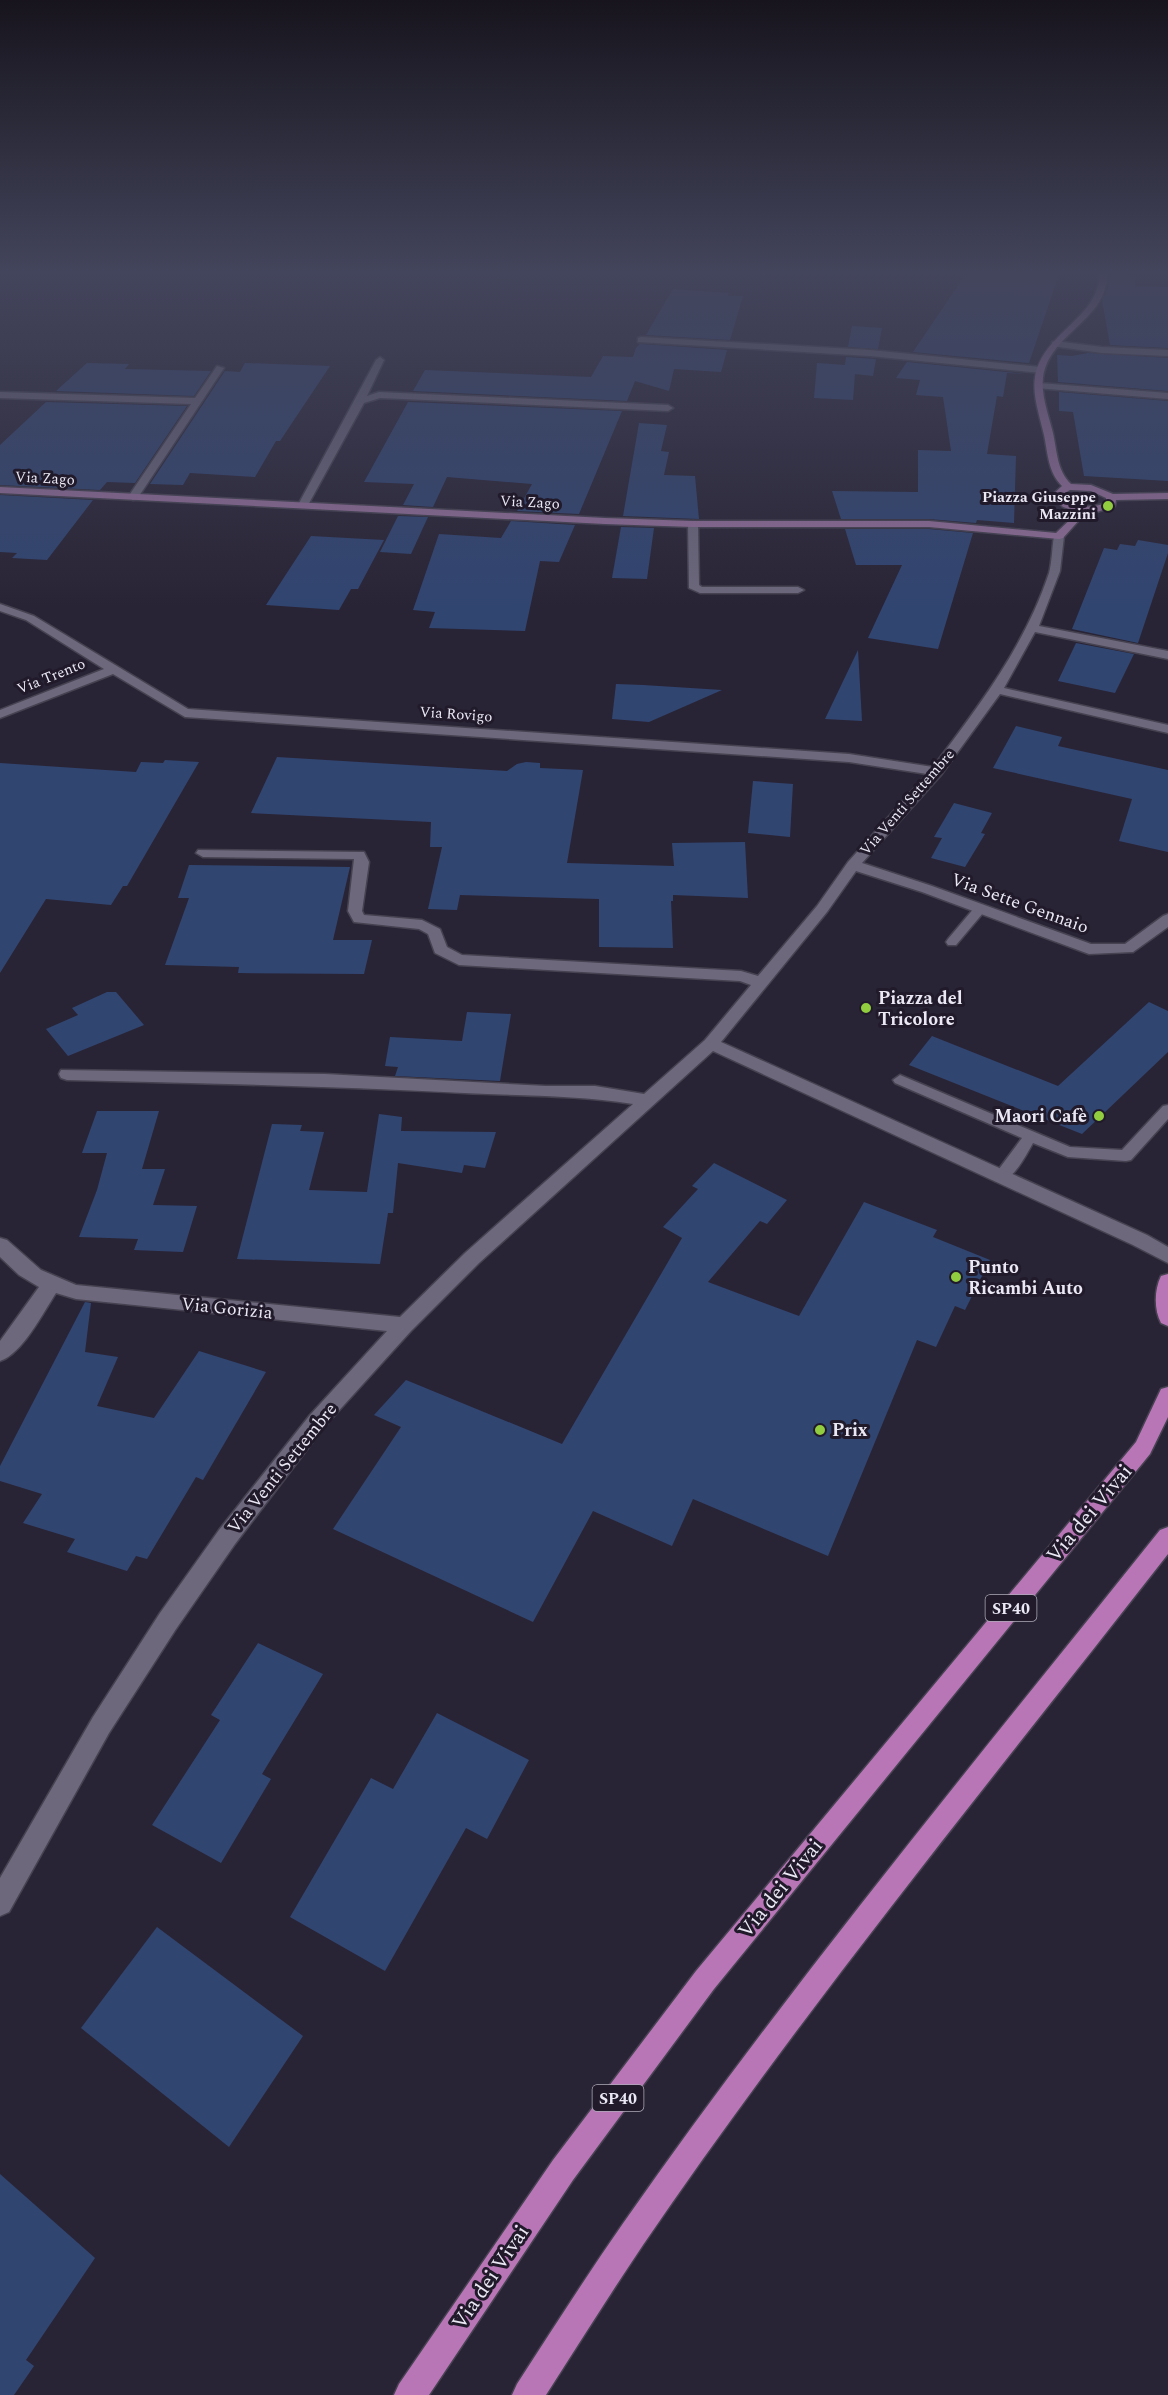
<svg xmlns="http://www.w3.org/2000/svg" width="1168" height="2395" font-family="Spectral,serif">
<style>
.building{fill:#314571}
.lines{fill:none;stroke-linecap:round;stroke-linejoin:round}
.lane-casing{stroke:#464251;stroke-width:3}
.street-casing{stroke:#464251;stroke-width:3}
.secondary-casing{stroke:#464251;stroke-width:3}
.primary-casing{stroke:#464251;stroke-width:3}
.lane{fill:#6d687c;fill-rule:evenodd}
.street{fill:#6d687c;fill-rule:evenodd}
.secondary{fill:#926f99;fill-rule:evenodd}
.primary{fill:#b876b7;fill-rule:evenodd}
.poi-dot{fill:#91cd3f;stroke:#201a2b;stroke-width:2}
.labels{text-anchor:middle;stroke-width:6;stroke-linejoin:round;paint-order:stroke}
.far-street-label{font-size:15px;fill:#ebe8f4;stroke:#201a2b}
.far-poi-label{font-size:15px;font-weight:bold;fill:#ebe8f4;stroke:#201a2b;text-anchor:end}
.shield{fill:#201a2b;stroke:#aeaab8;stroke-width:1.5}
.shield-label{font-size:16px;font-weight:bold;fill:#ebe8f4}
.street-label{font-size:18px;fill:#ebe8f4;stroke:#201a2b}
.poi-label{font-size:18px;font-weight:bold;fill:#ebe8f4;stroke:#201a2b;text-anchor:start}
.near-street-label{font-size:21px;fill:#ebe8f4;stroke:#201a2b}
</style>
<rect width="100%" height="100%" fill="#292435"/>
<!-- building -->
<g class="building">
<polygon points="968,271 1060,271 1029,363 913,352"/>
<polygon points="1109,274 1136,277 1135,286 1168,287 1168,348 1110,345 1102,300 1108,288"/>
<polygon points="673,289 729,293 728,296 743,296 730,340 646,335"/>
<polygon points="852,326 882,328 878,349 848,347"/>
<polygon points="640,344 727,350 721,372 674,369 669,391 635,381 627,401 413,391 425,370 591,377 603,356 633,357 636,348"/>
<polygon points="1088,353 1168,358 1168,391 1058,382 1057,355 1072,356"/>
<polygon points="846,357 876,359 873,376 855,374 853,400 814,398 817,363 845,365"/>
<polygon points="907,362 1025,374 1007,373 1003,397 997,396 987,454 1016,456 1014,523 977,520 976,523 929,519 841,519 832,491 918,492 918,450 951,451 943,397 916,395 920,380 896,378"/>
<polygon points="87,363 129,364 125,369 211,371 194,396 56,391"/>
<polygon points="245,363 330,366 280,441 276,441 255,477 190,473 183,485 150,484 225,371 240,372"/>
<polygon points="1059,392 1168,401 1168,481 1084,476 1073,412 1059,411"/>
<polygon points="46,402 187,406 135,483 107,482 100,490 0,485 0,445"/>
<polygon points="408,402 622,411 579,514 517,511 532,484 447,477 433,507 403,505 414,484 364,482"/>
<polygon points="639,423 667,425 661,451 669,452 664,475 695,476 699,519 623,516"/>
<polygon points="0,495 93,500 47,560 12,558 17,553 0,552"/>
<polygon points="398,516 428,517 411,554 380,552"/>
<polygon points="511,521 575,525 559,562 540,561 525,631 429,628 435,612 413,610 439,534 501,538"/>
<polygon points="621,527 654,528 647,579 612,578"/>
<polygon points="845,529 929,529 973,533 938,649 868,638 902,565 856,565"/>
<polygon points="311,536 384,540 358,589 351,589 339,610 266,605"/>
<polygon points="1138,540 1168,545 1168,553 1138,643 1072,629 1104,548 1117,550 1120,544 1135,546"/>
<polygon points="1076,643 1134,654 1115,693 1058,681"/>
<polygon points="858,650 862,721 825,719"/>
<polygon points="616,684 643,685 722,690 649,722 612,719"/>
<polygon points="1016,726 1062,737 1058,746 1168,770 1168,852 1119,841 1132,799 993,768"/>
<polygon points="277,757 507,771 517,764 526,762 540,763 540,768 583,770 567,863 674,866 672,843 745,842 748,898 673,895 673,901 671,901 673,948 599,947 599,899 460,895 457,910 428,909 442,847 430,847 431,822 251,813"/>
<polygon points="165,760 199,762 127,886 123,886 111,905 46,899 0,973 0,763 136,772 141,762 163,763"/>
<polygon points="753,781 793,784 790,837 748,833"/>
<polygon points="954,803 992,813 981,833 985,834 965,867 931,858 942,838 934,837"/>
<polygon points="189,865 350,867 333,940 372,940 364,974 238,973 239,967 165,965 189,898 178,898"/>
<polygon points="107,992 116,992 144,1025 68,1056 46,1029 78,1015 72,1008"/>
<polygon points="1149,1002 1168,1011 1168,1052 1082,1134 909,1065 932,1036 1058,1086"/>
<polygon points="467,1012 511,1014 500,1081 395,1076 398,1067 385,1066 390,1037 462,1041"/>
<polygon points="97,1111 159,1111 142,1169 165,1169 153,1205 197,1206 183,1252 134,1250 138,1239 79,1237 97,1190 107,1153 82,1153"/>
<polygon points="379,1114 402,1117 401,1131 496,1132 485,1168 464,1165 462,1173 398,1163 393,1213 388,1213 380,1264 237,1259 272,1124 302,1125 300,1131 324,1132 309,1190 367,1192"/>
<polygon points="714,1163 787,1200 767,1224 760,1221 708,1282 799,1316 864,1202 937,1230 933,1237 990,1260 965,1310 955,1306 936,1347 917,1340 828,1556 693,1499 672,1546 593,1511 533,1622 333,1529 401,1427 374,1415 406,1380 562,1444 682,1238 663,1227 698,1189 692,1186"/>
<polygon points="85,1302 91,1303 85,1352 118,1357 97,1406 154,1418 199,1351 266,1372 203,1480 196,1477 147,1559 136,1556 127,1571 67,1552 75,1539 23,1523 42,1494 0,1481 0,1466"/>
<polygon points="258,1643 323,1674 262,1774 271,1779 221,1863 152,1825 220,1720 211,1715"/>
<polygon points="437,1713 529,1760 487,1839 466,1828 385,1971 290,1917 371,1778 393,1789"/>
<polygon points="157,1927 303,2036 229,2147 81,2028"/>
<polygon points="0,2174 95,2258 26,2360 34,2366 14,2395 0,2395"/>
</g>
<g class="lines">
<!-- lane casing -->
<g class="lane-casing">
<g id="lane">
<polygon points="979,906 983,907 985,910 983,913 956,945 948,945 946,942 948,939 975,907"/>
<path d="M 900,1075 L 1070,1147 L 1122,1150 L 1163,1106 L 1168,1105 L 1168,1119 L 1131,1160 L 1126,1161 L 1068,1157 L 1033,1143 C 1026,1155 1011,1186 995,1181 L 993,1177 L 1022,1138 L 895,1083 L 893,1080 Z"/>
</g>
</g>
<!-- street casing -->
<g class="street-casing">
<g id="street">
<polygon points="641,337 870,350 1041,367 1045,370 1041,373 870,356 638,342 638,338"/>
<polygon points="1055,341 1102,347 1168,350 1168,356 1102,353 1052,346 1052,342"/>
<polygon points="380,357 384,360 367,396 379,392 668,405 673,408 668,411 380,398 364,403 308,505 299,507 298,505 376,360"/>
<polygon points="217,366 224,368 137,499 133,500 128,497 191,404 0,398 0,392 195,398"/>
<polygon points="1039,383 1168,393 1168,399 1036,388 1036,384"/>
<polygon points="693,521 698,524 699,585 702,587 798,587 804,590 798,593 700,593 689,588 688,524"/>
<path d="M 1059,533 L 1064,536 L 1060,571 L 1039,626 L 1168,651 L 1168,659 L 1035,632 L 1004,688 L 1168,725 L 1168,733 L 1000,694 L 941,775 L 862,863 L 932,886 L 1091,944 L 1125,944 L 1163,916 L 1168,914 L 1168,927 L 1133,952 L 1089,954 L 922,892 L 856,871 L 827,912 L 721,1042 L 1147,1235 L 1168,1247 L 1168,1263 L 1133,1245 L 713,1051 L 479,1263 L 411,1331 L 324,1427 L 235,1544 L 176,1629 L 109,1733 L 9,1912 L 0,1916 L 0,1878 L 93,1717 L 160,1613 L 219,1530 L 310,1415 L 387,1331 L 76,1299 L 56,1293 C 43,1313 22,1354 0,1361 L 0,1341 L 39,1287 L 19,1275 L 0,1257 L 0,1238 L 7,1240 L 41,1270 L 76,1285 L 400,1317 L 465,1253 L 633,1104 C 578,1095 521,1096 464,1093 C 332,1086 200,1083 67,1080 L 61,1078 L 59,1074 L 61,1070 L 325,1074 L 546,1086 L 595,1086 L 644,1094 L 705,1040 L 751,985 L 740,981 L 459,965 L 435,953 L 428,934 L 419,929 L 354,922 L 348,911 L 354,859 L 203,857 L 196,853 L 198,850 L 364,852 L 369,862 L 362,911 L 364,915 L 422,920 L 440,929 L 447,947 L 462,955 L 741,971 L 758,976 L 817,906 L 848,862 L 927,774 L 849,762 L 185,717 L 113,674 L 0,718 L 0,710 L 104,669 L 26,620 L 0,611 L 0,604 L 34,616 L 188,709 L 849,754 L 933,767 C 978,707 1025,646 1049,573 C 1052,562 1052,548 1054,536 Z"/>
</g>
</g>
<!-- secondary casing -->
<g class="secondary-casing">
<path id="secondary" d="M 1099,271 L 1107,271 C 1110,320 1049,332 1043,378 C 1041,396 1049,416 1053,433 C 1057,451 1057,471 1071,484 L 1091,485 L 1113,494 L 1168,493 L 1168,499 L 1116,500 L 1115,506 L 1082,517 L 1063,538 L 1059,539 L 929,527 L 693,527 L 605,524 L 0,493 L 0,487 L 605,518 L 693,521 L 929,521 L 1056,533 L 1078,512 L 1063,507 L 1052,495 L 1062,486 C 1048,472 1048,454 1044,435 C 1040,417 1032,395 1035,377 C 1043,331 1102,318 1099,271 ZM 1070,490 L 1091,491 L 1106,498 L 1106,503 C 1091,509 1073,508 1062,495 Z"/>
</g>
<!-- primary casing -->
<g class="primary-casing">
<g id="primary">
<path d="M 1168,1274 L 1168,1326 L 1161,1323 C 1154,1310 1154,1290 1161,1276 Z"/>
<polygon points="1168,1387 1168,1417 1150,1454 714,1989 573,2180 429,2395 394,2395 399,2384 553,2160 696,1971 1136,1442 1161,1389"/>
<path d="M 1168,1527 L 1168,1554 C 990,1782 806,2006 643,2245 C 610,2294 578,2345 546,2395 L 512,2395 L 517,2384 C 552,2330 587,2275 624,2222 C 791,1983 978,1758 1160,1530 Z"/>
</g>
</g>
<!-- lane -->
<use href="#lane" class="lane"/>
<!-- street -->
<use href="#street" class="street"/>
<!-- secondary -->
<use href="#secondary" class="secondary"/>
<!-- primary -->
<use href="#primary" class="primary"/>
</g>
<!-- sky -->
<linearGradient id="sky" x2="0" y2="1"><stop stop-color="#17141d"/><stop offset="0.45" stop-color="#43455c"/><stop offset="1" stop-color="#43455c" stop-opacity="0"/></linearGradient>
<rect width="1168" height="606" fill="url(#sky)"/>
<!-- markers -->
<g class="poi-dot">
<circle cx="1108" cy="506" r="6"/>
<circle cx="866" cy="1008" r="6"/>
<circle cx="1099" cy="1116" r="6"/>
<circle cx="956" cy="1277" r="6"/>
<circle cx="820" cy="1430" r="6"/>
</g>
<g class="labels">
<!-- far-street labels -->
<g class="far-street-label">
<text transform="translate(45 478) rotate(3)" y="5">Via Zago</text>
<text transform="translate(530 502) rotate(3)" y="5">Via Zago</text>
<text transform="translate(51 676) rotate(-22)" y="5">Via Trento</text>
<text transform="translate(456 714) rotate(4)" y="5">Via Rovigo</text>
<text transform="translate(907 802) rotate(-49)" y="5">Via Venti Settembre</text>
</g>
<!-- far-poi labels -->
<g class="far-poi-label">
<text x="1096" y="502">Piazza Giuseppe<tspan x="1096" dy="17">Mazzini</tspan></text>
</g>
<!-- shield labels -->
<g class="shield">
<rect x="985.5" y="1595" width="51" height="26" rx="4.5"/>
<rect x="592.5" y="2085" width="51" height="26" rx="4.5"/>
</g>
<g class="shield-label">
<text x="1011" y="1614">SP40</text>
<text x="618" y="2104">SP40</text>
</g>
<!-- street labels -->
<g class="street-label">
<text transform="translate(1020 903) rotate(20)" y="6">Via Sette Gennaio</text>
<text transform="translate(227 1308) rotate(6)" y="6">Via Gorizia</text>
<text transform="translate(282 1468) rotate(-51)" y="6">Via Venti Settembre</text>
</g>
<!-- poi labels -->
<g class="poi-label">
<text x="878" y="1004">Piazza del<tspan x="878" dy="21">Tricolore</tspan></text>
<text x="1087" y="1122" text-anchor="end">Maori Cafè</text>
<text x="968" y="1273">Punto<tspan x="968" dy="21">Ricambi Auto</tspan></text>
<text x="832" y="1436">Prix</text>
</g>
<!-- near-street labels -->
<g class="near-street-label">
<text transform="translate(1089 1513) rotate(-50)" y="7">Via dei Vivai</text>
<text transform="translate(780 1888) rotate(-51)" y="7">Via dei Vivai</text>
<text transform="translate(490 2277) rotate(-56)" y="7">Via dei Vivai</text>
</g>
</g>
</svg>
